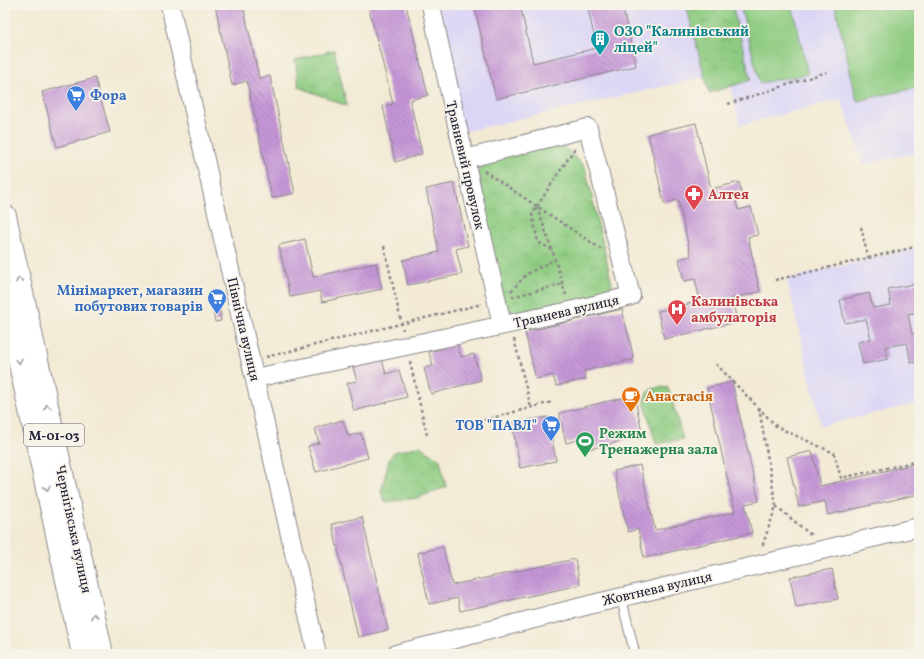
<svg xmlns="http://www.w3.org/2000/svg" width="924" height="659" font-family="Vollkorn,serif">
<style>
.built{fill:#dcd6f6}
.grass{fill:#8fcc82;stroke:#58775e}
.park{fill:url(#park-crowns);stroke:#58775e}
.building{fill:url(#building-back-hatch)}
.lines{fill:none;stroke-linecap:round;stroke-linejoin:round}
.lane-casing{stroke:#8a8688;stroke-width:11}
.street-casing{stroke:#8a8688;stroke-width:20}
.primary-casing{stroke:#8a8688;stroke-width:24}
.path{stroke:#8a8688;stroke-width:2.5;stroke-dasharray:3 3;stroke-linecap:butt}
.lane{stroke:#fff;stroke-width:9}
.street{stroke:#fff;stroke-width:18}
.primary{stroke:#fff;stroke-width:22}
.oneway{stroke:#9c9ca7}
.labels{text-anchor:middle;stroke-width:3.5;stroke-linejoin:round;paint-order:stroke}
.shield{fill:#f7f3e8;stroke:#62616f;stroke-width:1}
.shield-label{font-size:13px;font-weight:bold;fill:#22223b}
.culture-label{font-size:14px;font-weight:bold;fill:#0d838f;stroke:#f7f3e8;text-anchor:start}
.shop-label{font-size:14px;font-weight:bold;fill:#366cbe;stroke:#f7f3e8;text-anchor:end}
.street-label{font-size:14px;fill:#22223b;stroke:#f7f3e8}
.health-label{font-size:14px;font-weight:bold;fill:#be3a42;stroke:#f7f3e8;text-anchor:start}
.food-label{font-size:14px;font-weight:bold;fill:#c56008;stroke:#f7f3e8;text-anchor:start}
.leisure-label{font-size:14px;font-weight:bold;fill:#27864d;stroke:#f7f3e8;text-anchor:start}
</style>
<defs>
<pattern id="park-crowns" width="20" height="18" patternUnits="userSpaceOnUse"><rect width="20" height="18" fill="#8fcc82"/><path d="M2 6a3 3 0 1 1 6 0M12 15a3 3 0 1 1 6 0" fill="none" stroke="#7baf71"/></pattern>
<pattern id="building-back-hatch" width="6" height="6" patternUnits="userSpaceOnUse"><rect width="6" height="6" fill="#c696d8"/><path d="M-1 5l2 2M0 0l6 6M5-1l2 2" fill="none" stroke="#a07ab0"/></pattern>
</defs>
<rect width="100%" height="100%" fill="#f7f3e8"/>
<filter id="ink" filterUnits="userSpaceOnUse"><feTurbulence type="fractalNoise" baseFrequency=".025" numOctaves="2"/><feDisplacementMap in="SourceGraphic" scale="8" xChannelSelector="R" yChannelSelector="G"/><feConvolveMatrix kernelMatrix="1 2 1 2 8 2 1 2 1" color-interpolation-filters="sRGB"/></filter>
<filter id="wash" filterUnits="userSpaceOnUse"><feTurbulence type="fractalNoise" baseFrequency=".012" numOctaves="4" result="noise"/><feDisplacementMap in="SourceGraphic" scale="16" xChannelSelector="R" yChannelSelector="G"/><feGaussianBlur stdDeviation="0.9" result="paint"/><feColorMatrix in="noise" values="0 0 0 0 0 0 0 0 0 0 0 0 0 0 0 0 0 1.4 0 .05"/><feComposite in="paint" operator="in"/></filter>
<g filter="url(#wash)">
<rect width="100%" height="100%" fill="#f2ead4"/>
<!-- built -->
<g class="built">
<polygon points="431,5 919,5 919,152 864,164 841,99 740,125 727,72 458,133"/>
<polygon points="919,247 919,403 821,426 787,279"/>
</g>
<!-- grass -->
<g class="grass">
<polygon points="740,5 792,5 808,74 760,83"/>
<polygon points="835,5 919,5 919,87 857,101"/>
</g>
<!-- park -->
<g class="park">
<polygon points="686,5 732,5 751,80 709,93"/>
<polygon points="334,50 347,106 299,87 295,60"/>
<polygon points="560,143 585,167 612,284 609,293 510,315 500,308 472,180 487,160"/>
<path d="M 660,387 L 668,388 L 671,397 L 683,439 L 656,444 L 644,401 C 646,391 650,389 660,387 Z"/>
<polygon points="420,446 440,460 446,487 417,498 385,502 381,492 389,460 394,452"/>
</g>
<g id="blocks">
<!-- building -->
<g class="building">
<polygon points="215,5 243,5 259,78 270,76 295,193 272,198 247,81 232,85"/>
<polygon points="368,5 406,5 428,95 410,100 422,154 395,162 383,106 393,104"/>
<polygon points="474,5 520,5 533,63 597,48 587,5 622,5 636,66 496,99"/>
<polygon points="95,78 110,132 57,147 42,92"/>
<polygon points="696,123 711,189 739,182 742,196 735,197 738,210 751,207 758,235 748,237 760,292 732,298 737,322 664,339 658,311 700,301 695,279 684,281 679,259 691,256 678,200 664,203 648,134"/>
<polygon points="454,183 468,246 456,249 462,274 408,285 403,260 439,252 426,189"/>
<polygon points="305,239 313,277 376,263 382,289 322,302 320,291 290,297 279,245"/>
<polygon points="919,283 919,312 908,314 912,334 919,332 919,362 911,363 907,343 885,347 888,359 863,364 858,342 871,339 866,319 845,323 840,300 869,293 873,308 891,305 888,289"/>
<polygon points="219,308 221,321 215,322 213,310"/>
<polygon points="622,309 634,359 584,371 586,379 556,386 553,375 536,379 525,332"/>
<polygon points="457,344 461,357 474,354 481,380 431,394 424,368 433,366 429,352"/>
<polygon points="382,359 386,374 399,370 407,397 354,411 347,383 357,381 353,367"/>
<polygon points="732,382 759,501 745,504 752,533 644,558 638,529 628,532 614,471 640,465 655,530 735,512 707,388"/>
<polygon points="634,395 643,436 589,449 586,438 566,443 559,413"/>
<polygon points="548,417 556,461 520,468 512,423"/>
<polygon points="343,420 348,436 361,433 368,458 316,472 308,446 319,443 315,428"/>
<polygon points="812,451 820,486 919,463 919,494 828,515 825,501 799,507 787,457"/>
<polygon points="362,517 388,630 358,637 332,524"/>
<polygon points="443,547 452,585 575,559 580,585 460,611 458,598 429,604 418,553"/>
<polygon points="832,569 838,599 796,607 790,577"/>
</g>
</g>
</g>
<g filter="url(#ink)">
<use href="#blocks" fill-opacity="0" stroke="#8a8688" stroke-width="1"/>
<g class="lines">
<!-- lane casing -->
<g class="lane-casing">
<polyline id="lane" points="621,597 635,654"/>
</g>
<!-- street casing -->
<g class="street-casing">
<g id="street">
<polyline points="170,5 317,654"/>
<path d="M 431,5 C 453,112 479,218 502,325"/>
<polyline points="255,378 570,311 631,296 588,128 465,159"/>
<polyline points="396,654 597,603 919,527"/>
</g>
</g>
<!-- primary casing -->
<g class="primary-casing">
<g id="primary">
<polyline points="5,216 102,654"/>
<polyline points="5,295 83,654"/>
</g>
</g>
<!-- path -->
<g class="path">
<polyline points="728,104 827,72"/>
<polyline points="484,171 601,249"/>
<polyline points="537,207 552,250 566,295"/>
<polyline points="861,227 868,258"/>
<polyline points="384,246 403,330"/>
<polyline points="552,250 538,242 532,214 575,148"/>
<polyline points="775,280 919,246"/>
<polyline points="511,291 527,274 555,259"/>
<polyline points="512,297 563,284"/>
<polyline points="514,339 531,408"/>
<polyline points="266,357 482,304"/>
<polyline points="410,362 427,435"/>
<polyline points="716,364 777,427 834,453 841,478 919,461"/>
<polyline points="759,408 776,506 762,547"/>
<polyline points="484,420 552,402"/>
<polyline points="776,506 811,535"/>
</g>
<!-- lane -->
<use href="#lane" class="lane"/>
<!-- street -->
<use href="#street" class="street"/>
<!-- primary -->
<use href="#primary" class="primary"/>
</g>
<!-- one-way arrows -->
<defs><path id="oneway-chevron" d="M-2-3.5L2.5 0L-2 3.5" fill="none" stroke-width="1.6" stroke-linecap="round" stroke-linejoin="round"/></defs>
<g class="oneway">
<use href="#oneway-chevron" transform="translate(19 280) rotate(-102)"/>
<use href="#oneway-chevron" transform="translate(19 361) rotate(78)"/>
<use href="#oneway-chevron" transform="translate(47 407) rotate(-102)"/>
<use href="#oneway-chevron" transform="translate(47 488) rotate(78)"/>
<use href="#oneway-chevron" transform="translate(94 616) rotate(-102)"/>
</g>
</g>
<!-- icons -->
<defs>
<g id="building-pin" transform="scale(1)"><path d="M0 17L-7.5 6A9.5 9.5 0 1 1 7.5 6Z" fill="#0f9aa8" stroke="#f7f3e8"/><path d="M-4-6H4V6H1V3H-1V6H-4ZM-2.5-4.3h1.7v1.8h-1.7ZM.8-4.3h1.7v1.8H.8ZM-2.5-1h1.7V.8h-1.7ZM.8-1h1.7V.8H.8Z" fill="#fff"/></g>
<g id="supermarket-pin" transform="scale(1)"><path d="M0 17L-7.5 6A9.5 9.5 0 1 1 7.5 6Z" fill="#3f7fe0" stroke="#f7f3e8"/><path d="M-6-5.5h2.5l.6 2H6L4.5 2H-2.5L-4.4-4H-6ZM-1.5 3.2a1.3 1.3 0 1 0 .1 0ZM3 3.2a1.3 1.3 0 1 0 .1 0Z" fill="#fff"/></g>
<g id="pharmacy-pin" transform="scale(1)"><path d="M0 17L-7.5 6A9.5 9.5 0 1 1 7.5 6Z" fill="#e0444e" stroke="#f7f3e8"/><path d="M-2-6h4v4h4v4h-4v4h-4v-4h-4v-4h4Z" fill="#fff"/></g>
<g id="hospital-pin" transform="scale(1)"><path d="M0 17L-7.5 6A9.5 9.5 0 1 1 7.5 6Z" fill="#e0444e" stroke="#f7f3e8"/><path d="M-5-5h3v3.5h4V-5h3V5h-3V1.5h-4V5h-3Z" fill="#fff"/></g>
<g id="cafe-pin" transform="scale(1)"><path d="M0 17L-7.5 6A9.5 9.5 0 1 1 7.5 6Z" fill="#e8710a" stroke="#f7f3e8"/><path d="M-5.5-4.5H6V0H3Q3 3.5 0 3.5H-2.5Q-5.5 3.5-5.5 0ZM3-3.2v2h1.7v-2ZM-6 4.5H4V6H-6Z" fill="#fff"/></g>
<g id="stadium-pin" transform="scale(1)"><path d="M0 17L-7.5 6A9.5 9.5 0 1 1 7.5 6Z" fill="#2e9e5b" stroke="#f7f3e8"/><path d="M0-5a6.5 5 0 1 0 0 10a6.5 5 0 1 0 0-10ZM-3.5-1.8h7v3.6h-7Z" fill="#fff"/></g>
</defs>
<g fill-rule="evenodd">
<use href="#building-pin" x="600" y="39"/>
<use href="#supermarket-pin" x="76" y="95"/>
<use href="#pharmacy-pin" x="694" y="194"/>
<use href="#supermarket-pin" x="217" y="298"/>
<use href="#hospital-pin" x="677" y="309"/>
<use href="#cafe-pin" x="631" y="396"/>
<use href="#supermarket-pin" x="551" y="425"/>
<use href="#stadium-pin" x="585" y="441"/>
</g>
<g class="labels">
<!-- shield labels -->
<rect class="shield" x="24" y="424" width="60" height="22" rx="3"/>
<g class="shield-label">
<text x="54" y="440">М-01-03</text>
</g>
<!-- culture labels -->
<g class="culture-label">
<text x="614" y="36">ОЗО "Калинівський<tspan x="614" dy="16">ліцей"</tspan></text>
</g>
<!-- shop labels -->
<g class="shop-label">
<text x="90" y="100" text-anchor="start">Фора</text>
<text x="203" y="295">Мінімаркет, магазин<tspan x="203" dy="16">побутових товарів</tspan></text>
<text x="537" y="430">ТОВ "ПАВЛ"</text>
</g>
<!-- street labels -->
<g class="street-label">
<text transform="translate(466 165) rotate(77)" y="5">Травневий провулок</text>
<text transform="translate(566 311) rotate(-13)" y="5">Травнева вулиця</text>
<text transform="translate(244 329) rotate(77)" y="5">Північна вулиця</text>
<text transform="translate(74 529) rotate(78)" y="5">Чернігівська вулиця</text>
<text transform="translate(657 588) rotate(-13)" y="5">Жовтнева вулиця</text>
</g>
<!-- health labels -->
<g class="health-label">
<text x="708" y="199">Алтея</text>
<text x="691" y="306">Калинівська<tspan x="691" dy="16">амбулаторія</tspan></text>
</g>
<!-- food labels -->
<g class="food-label">
<text x="645" y="401">Анастасія</text>
</g>
<!-- leisure labels -->
<g class="leisure-label">
<text x="599" y="438">Режим<tspan x="599" dy="16">Тренажерна зала</tspan></text>
</g>
</g>
<!-- margin -->
<rect width="924" height="659" fill="none" stroke="#f7f3e8" stroke-width="20"/>
</svg>
